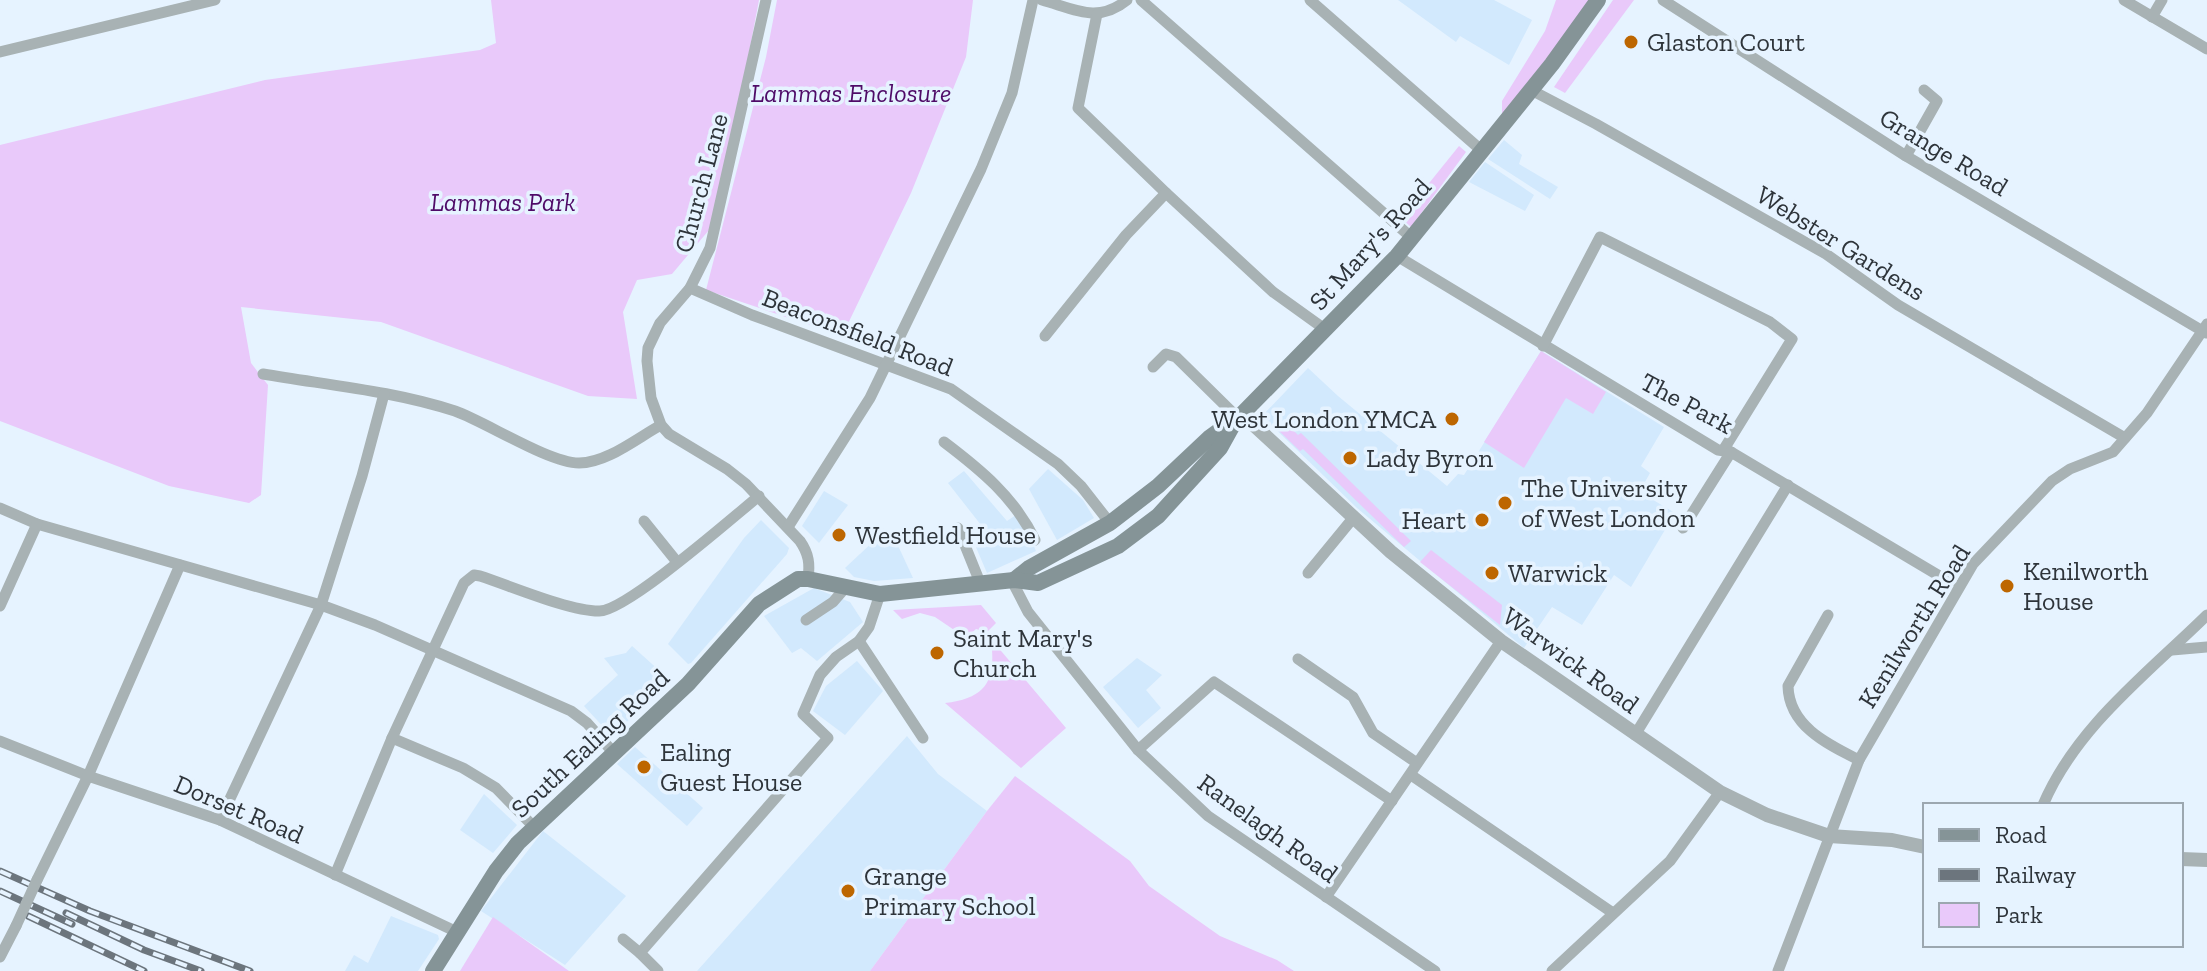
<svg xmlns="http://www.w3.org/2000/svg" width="2207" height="971" font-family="'Zilla Slab',serif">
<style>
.built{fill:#d2e9fd}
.green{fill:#e9c9fa}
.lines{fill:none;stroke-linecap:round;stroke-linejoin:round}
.minor{stroke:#a8b2b4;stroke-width:11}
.tertiary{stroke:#a8b2b4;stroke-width:14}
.secondary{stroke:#859497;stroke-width:16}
.rail-casing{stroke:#6c757d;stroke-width:7}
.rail{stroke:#e6f3ff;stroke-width:4;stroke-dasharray:12;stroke-linecap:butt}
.minor-bridge{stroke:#a8b2b4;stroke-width:11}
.poi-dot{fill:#bd6600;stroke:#e6f3ff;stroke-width:3}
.labels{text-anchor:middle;stroke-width:7;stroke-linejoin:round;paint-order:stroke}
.poi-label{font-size:26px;fill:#2e343a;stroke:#e6f3ff;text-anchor:start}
.park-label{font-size:26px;font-style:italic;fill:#4f0b68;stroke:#e6f3ff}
.street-label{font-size:26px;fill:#2e343a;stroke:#e6f3ff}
</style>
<rect width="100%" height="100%" fill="#e6f3ff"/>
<!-- built -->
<g class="built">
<polygon points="1398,0 1494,0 1532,20 1509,65 1460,36 1456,42"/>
<polygon points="1504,140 1522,155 1519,164 1558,187 1550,199 1488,159"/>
<polygon points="1485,162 1534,195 1525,211 1469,182"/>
<polygon points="1541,351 1664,427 1641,466 1650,473 1645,482 1653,487 1650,498 1675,513 1631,587 1614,575 1582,625 1552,607 1524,648 1357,508 1262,416 1308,368 1338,396 1447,486 1458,474 1464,475"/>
<polygon points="1048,469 1083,500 1094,518 1057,540 1029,489"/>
<polygon points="964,471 1007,521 1016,515 1024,524 1036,551 987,573 969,531 981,525 948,483"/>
<polygon points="824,491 848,505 819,543 802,526"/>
<polygon points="761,520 789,548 787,554 691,663 688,664 668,644 744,538"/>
<polygon points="894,537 913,578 874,581 854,577 845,568 876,539"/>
<polygon points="814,588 850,602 863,622 817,661 801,648 792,653 764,616"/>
<polygon points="632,646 672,682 614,733 609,733 584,706 618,675 604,658 626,653"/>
<polygon points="1137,658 1162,675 1146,690 1161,708 1138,728 1103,687"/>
<polygon points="857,661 883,691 845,735 813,711 826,686"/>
<polygon points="907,736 938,774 987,811 870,971 697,971"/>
<polygon points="635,747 703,808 687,826 617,764"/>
<polygon points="484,794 517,825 493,853 460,830"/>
<polygon points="543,831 626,896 565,965 481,911"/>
<polygon points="391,916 438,935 439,939 418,971 345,971 354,955 368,963"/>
</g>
<!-- green -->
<g class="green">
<polygon points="491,0 759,0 730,152 709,230 672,274 637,280 623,312 637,399 588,396 381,322 241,307 251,363 268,385 261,495 249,503 169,486 0,421 0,145 265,80 480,50 496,43"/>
<polygon points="777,0 973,0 966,57 911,193 842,336 706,290 766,57"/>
<polygon points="1556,0 1594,0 1502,114 1502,101 1545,31"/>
<polygon points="1613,0 1634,0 1565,93 1554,87"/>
<polygon points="1459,146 1466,152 1411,227 1401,218"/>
<polygon points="1541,351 1606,392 1593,414 1566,398 1524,468 1484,442"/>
<polygon points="1285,422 1298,435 1301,433 1411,541 1404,547 1303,449 1300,451 1278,430"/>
<polygon points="1431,550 1502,605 1500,625 1420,562"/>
<polygon points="981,605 996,623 987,632 976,629 966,638 935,617 920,613 902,619 893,610"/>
<path d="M 991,639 L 1066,728 L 1021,768 L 945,703 C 988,698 996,679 991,639 Z"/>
<polygon points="1015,776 1130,861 1149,886 1220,936 1277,960 1294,971 870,971 987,811"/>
<polygon points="493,917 569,971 460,971"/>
</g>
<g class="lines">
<!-- minor -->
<g class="minor">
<path d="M 766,0 L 710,248 L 690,288 L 660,323 L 648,348 L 647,361 L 651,398 L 661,425 L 669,434 L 727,469 L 746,484 L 800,541 C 809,554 810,564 808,579"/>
<path d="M 1042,0 C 1074,9 1098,24 1127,0"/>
<polyline points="1141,0 1412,238"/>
<polyline points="1310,0 1481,150"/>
<polyline points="1663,0 1906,156 2206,333"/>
<polyline points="2124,0 2207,49"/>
<polyline points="1097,14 1078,108 1166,193 1273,292 1326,330"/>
<polyline points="2152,17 2162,0"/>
<polyline points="0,52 215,0"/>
<polyline points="1531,90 1596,124 1826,254 1898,305 2125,438"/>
<polyline points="1906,156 1937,101 1924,90"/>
<polyline points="1397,256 1718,450 1731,452 1958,587"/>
<polyline points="690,288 752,315 951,389 1058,464 1081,486 1110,523"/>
<polyline points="1045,336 1126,235 1166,193"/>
<polyline points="1543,346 1600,237 1770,322 1792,339 1724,449"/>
<polyline points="1153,367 1166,354 1176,357 1238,418"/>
<path d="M 263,374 C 327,385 394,391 455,411 C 486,422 549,463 579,463 C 607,463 637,438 661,425"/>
<path d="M 944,442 C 981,470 1014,497 1035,540"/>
<polyline points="0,508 37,524 321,605 375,625 571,711 587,723 613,752"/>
<polyline points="644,521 677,562"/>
<polyline points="788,527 870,398 981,169 1012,93 1033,0"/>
<polyline points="958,528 981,585"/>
<polyline points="1683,528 1731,452"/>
<polyline points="1308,573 1354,517"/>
<polyline points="1012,581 1028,612 1138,750 1208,816 1435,971"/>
<polyline points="0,606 37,524"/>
<path d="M 1828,615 L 1788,686 C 1789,726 1827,744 1859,760"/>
<polyline points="806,620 833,602 846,587"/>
<polyline points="859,641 923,738"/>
<polyline points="2172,650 2207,647"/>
<polyline points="1298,659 1353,697 1373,733 1417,763"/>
<polyline points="1635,735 1788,485"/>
<polyline points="392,738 463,768 496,788 534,827"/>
<polyline points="0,741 88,776 220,820 457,932"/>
<polyline points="1138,750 1214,682 1392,801"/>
<polyline points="1411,775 1613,913"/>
<path d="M 2043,805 C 2076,727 2148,673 2207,615"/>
<polyline points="220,820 321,605 362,476 384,394"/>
<path d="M 335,875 L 392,738 L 464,583 L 474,575 L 480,576 C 511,586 569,611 599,611 C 625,612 732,518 759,496"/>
<polyline points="37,880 88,776 180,565"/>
<polyline points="1326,897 1501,641"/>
<polyline points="623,939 640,953"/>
<polyline points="0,957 16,926"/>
<polyline points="658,971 640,953 828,738 803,714 820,675 836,657 859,641 869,627 880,594"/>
<polyline points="1552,971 1670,861 1720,792"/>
<polyline points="1778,971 1859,760 1973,564 2052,481 2070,469 2113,452 2147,413 2207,324"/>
</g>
<!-- tertiary -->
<g class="tertiary">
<polyline points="1242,414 1391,552 1501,641 1720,792 1767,815 1829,836 1892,840 1925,847"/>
<polyline points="2181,859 2207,860"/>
</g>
<!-- secondary -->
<g class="secondary">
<polyline points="1014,580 1029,568 1110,523 1158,486 1209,438 1242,414 1397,256 1552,64 1598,0"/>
<polyline points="433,971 496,871 518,843 688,684 759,604 798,579 808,579 880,594 1014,580 1038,583 1118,546 1158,516 1220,448 1235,421"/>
</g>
<!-- rail casing -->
<g class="rail-casing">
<g id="rail">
<polyline points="0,871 90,911 250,971"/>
<polyline points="0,891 72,924"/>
<polyline points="66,913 144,950 201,971"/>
<polyline points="28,916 144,971"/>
</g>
</g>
<!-- rail -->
<use href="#rail" class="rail"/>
<!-- minor-bridge -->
<polyline class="minor-bridge" points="16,926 37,880"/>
</g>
<!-- markers -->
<g class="poi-dot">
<circle cx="1631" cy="42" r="8"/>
<circle cx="1452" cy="419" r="8"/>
<circle cx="1350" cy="458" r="8"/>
<circle cx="1505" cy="503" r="8"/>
<circle cx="1482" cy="520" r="8"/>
<circle cx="839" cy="535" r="8"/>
<circle cx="1492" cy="573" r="8"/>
<circle cx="2007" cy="586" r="8"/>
<circle cx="937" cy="653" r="8"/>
<circle cx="644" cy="767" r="8"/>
<circle cx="848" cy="891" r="8"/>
</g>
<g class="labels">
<!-- poi labels -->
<g class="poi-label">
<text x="1647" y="51">Glaston Court</text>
<text x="1436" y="428" text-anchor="end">West London YMCA</text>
<text x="1366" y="467">Lady Byron</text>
<text x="1521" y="497">The University<tspan x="1521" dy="30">of West London</tspan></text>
<text x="1466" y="529" text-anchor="end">Heart</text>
<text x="855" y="544">Westfield House</text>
<text x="2023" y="580">Kenilworth<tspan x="2023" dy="30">House</tspan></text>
<text x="1508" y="582">Warwick</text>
<text x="953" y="647">Saint Mary's<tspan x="953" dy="30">Church</tspan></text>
<text x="660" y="761">Ealing<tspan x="660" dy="30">Guest House</tspan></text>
<text x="864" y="885">Grange<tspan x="864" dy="30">Primary School</tspan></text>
</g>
<!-- park labels -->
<g class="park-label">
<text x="851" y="102">Lammas Enclosure</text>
<text x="503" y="211">Lammas Park</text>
</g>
<!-- street labels -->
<g class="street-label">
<text transform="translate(1944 152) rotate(31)" y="9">Grange Road</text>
<text transform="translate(701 183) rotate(-75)" y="9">Church Lane</text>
<text transform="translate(1841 243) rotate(32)" y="9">Webster Gardens</text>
<text transform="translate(1370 244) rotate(-48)" y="9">St Mary's Road</text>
<text transform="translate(858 332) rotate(21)" y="9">Beaconsfield Road</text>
<text transform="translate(1687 403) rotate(28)" y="9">The Park</text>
<text transform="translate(1914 626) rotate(-58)" y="9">Kenilworth Road</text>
<text transform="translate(1571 660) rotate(36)" y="9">Warwick Road</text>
<text transform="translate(590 743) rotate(-43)" y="9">South Ealing Road</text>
<text transform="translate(239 809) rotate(23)" y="9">Dorset Road</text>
<text transform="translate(1268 828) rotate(36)" y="9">Ranelagh Road</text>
</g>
</g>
<!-- legend -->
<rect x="1923" y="803" width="260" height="144" fill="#e6f3ff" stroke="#9ca7b0" stroke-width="2"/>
<rect x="1939" y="829" width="40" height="12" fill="#859497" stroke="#9ca7b0" stroke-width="2"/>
<text x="1995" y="843" font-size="24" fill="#2e343a">Road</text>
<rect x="1939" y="869" width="40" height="12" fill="#6c757d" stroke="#9ca7b0" stroke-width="2"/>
<text x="1995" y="883" font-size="24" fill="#2e343a">Railway</text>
<rect x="1939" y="903" width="40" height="24" fill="#e9c9fa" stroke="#9ca7b0" stroke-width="2"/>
<text x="1995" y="923" font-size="24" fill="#2e343a">Park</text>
</svg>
